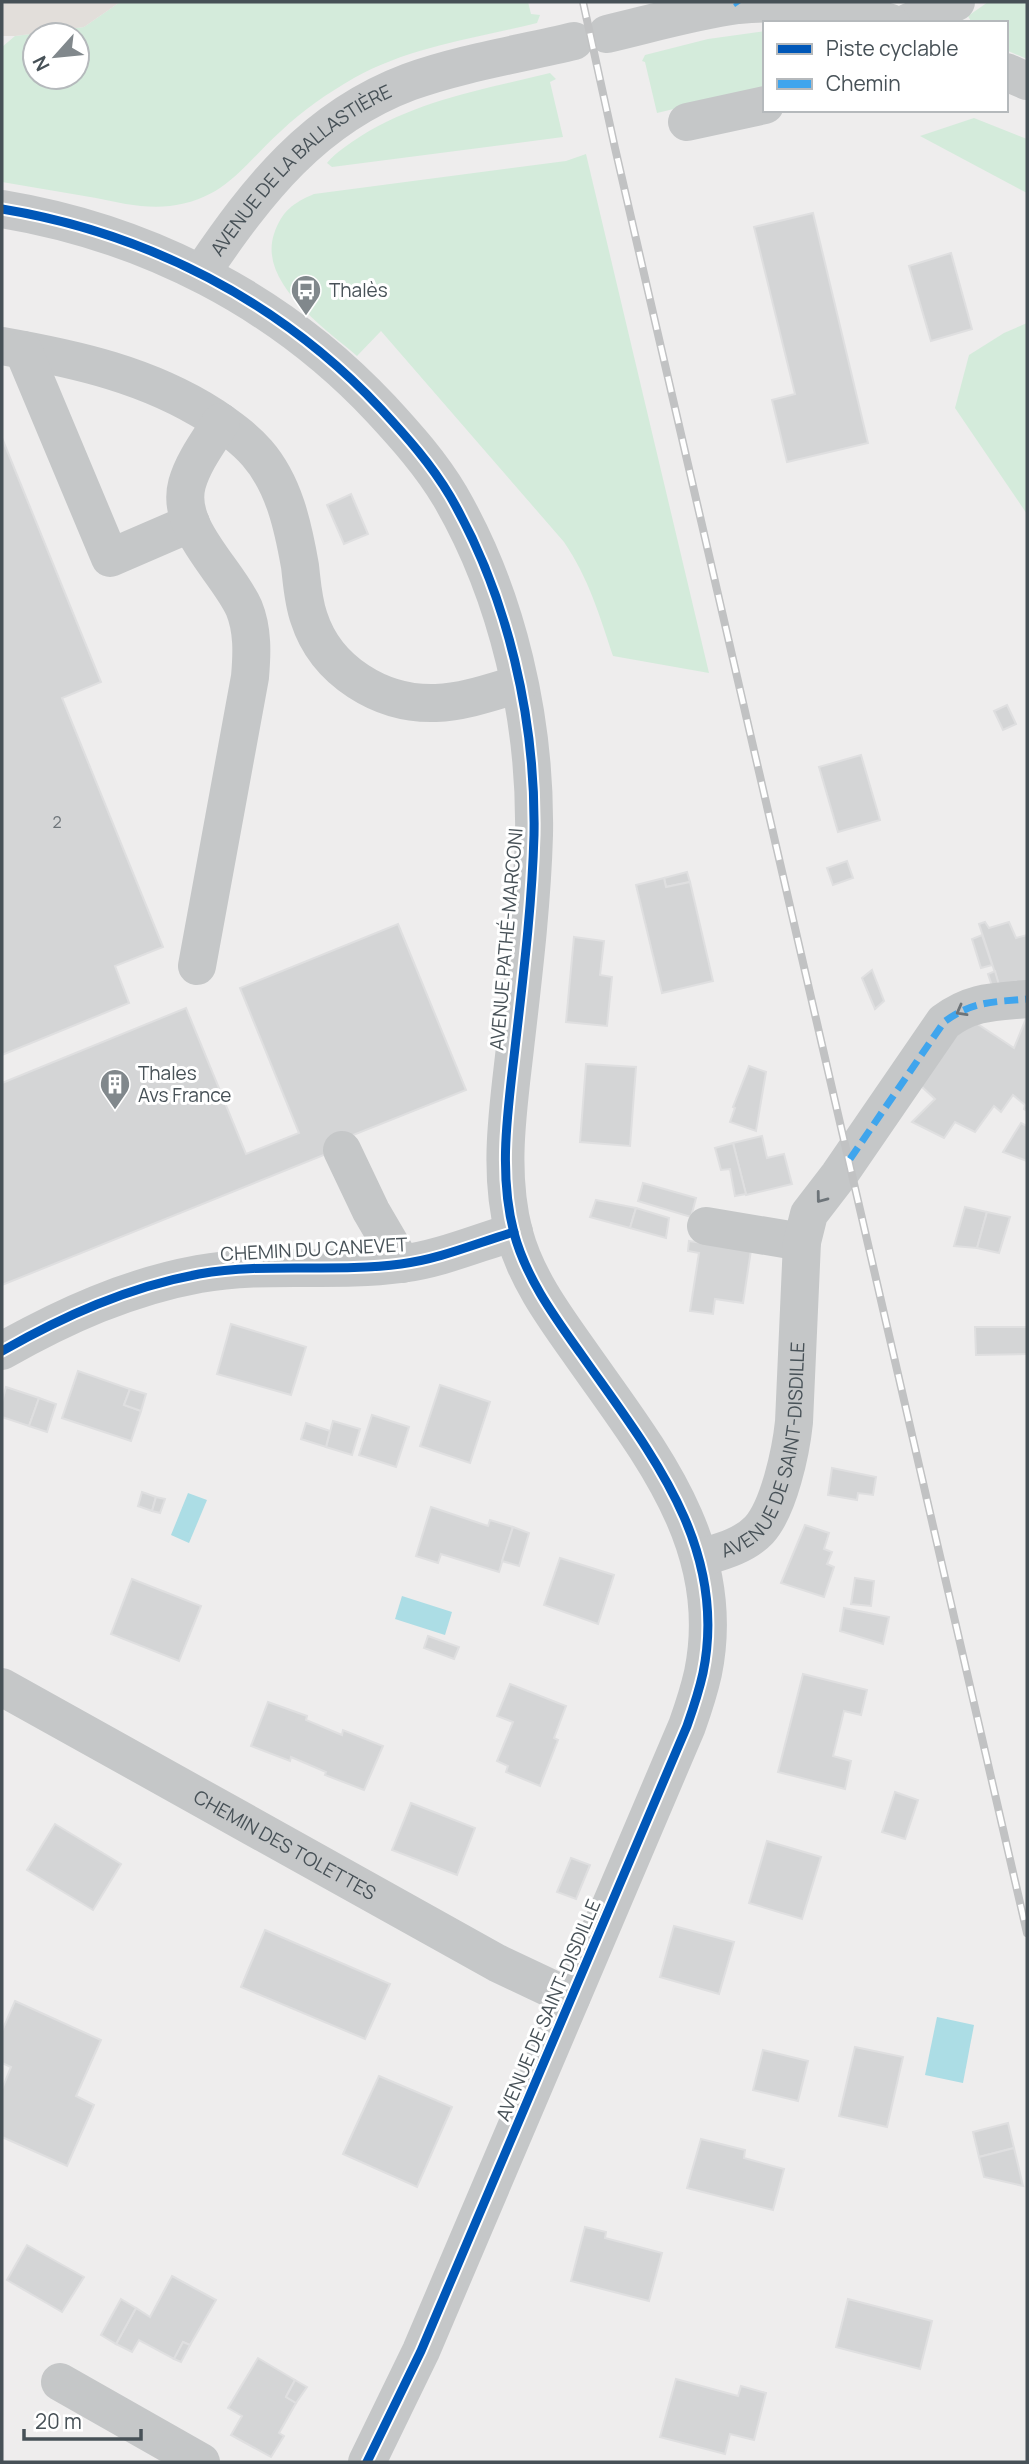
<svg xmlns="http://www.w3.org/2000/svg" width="1029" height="2464" font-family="Manrope,sans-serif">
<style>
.green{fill:#d4ebdb;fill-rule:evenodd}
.sand{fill:#e2deda}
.water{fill:#acdde5}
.building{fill:#d4d5d6;stroke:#dfdfe0;stroke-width:2}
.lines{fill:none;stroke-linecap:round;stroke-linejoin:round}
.minor{stroke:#c5c7c8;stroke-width:38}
.rail-casing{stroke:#c1c2c3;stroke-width:8}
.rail{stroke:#fff;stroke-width:5;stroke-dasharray:16;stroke-linecap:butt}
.quiet{stroke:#3fa5ed;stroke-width:7;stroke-dasharray:14 7;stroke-linecap:butt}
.cycleway-casing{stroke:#fff;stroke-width:13}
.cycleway{stroke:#0057b8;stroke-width:9}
.oneway{stroke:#6d7479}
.labels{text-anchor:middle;stroke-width:6;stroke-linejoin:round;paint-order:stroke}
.number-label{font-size:16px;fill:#6c7378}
.street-label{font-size:19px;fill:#475157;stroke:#fff}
.poi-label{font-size:19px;fill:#475157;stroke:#fff;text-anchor:start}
</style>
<rect width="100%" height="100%" fill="#eeeded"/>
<!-- green -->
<g class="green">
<path d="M 120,2 L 528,2 L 531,14 L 540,15 L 537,23 C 475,38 409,47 354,78 C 328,93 303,110 281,131 C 243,165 226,199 170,206 C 145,209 120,203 96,198 C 65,193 33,187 2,182 L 2,47 L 15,36 L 84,27 ZM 35,35 L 77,35 L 77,77 L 35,77 Z"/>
<polygon points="988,2 1027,2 1027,59 1006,50 1006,23 972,23 968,16"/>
<polygon points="765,31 765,87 657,113 645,62 642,61 645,55 708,39"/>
<path d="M 550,73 L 556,79 L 550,82 L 563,137 L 332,167 L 327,163 C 336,152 349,144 361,136 C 418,100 485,89 550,73 Z"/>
<polygon points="974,118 1027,139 1027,193 920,136"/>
<path d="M 586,154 L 709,673 L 613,656 C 599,614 589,579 564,542 L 381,331 L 357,356 C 325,328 258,283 274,234 C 282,211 293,203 314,194 L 566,161 Z"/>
<polygon points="1027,323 1027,514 955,408 969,355 1004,333"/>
</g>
<!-- sand -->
<polygon class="sand" points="2,2 120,2 84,27 15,36 2,36"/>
<!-- water -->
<g class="water">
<polygon points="188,1493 207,1500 189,1543 171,1535"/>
<polygon points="402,1596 452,1612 445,1635 395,1619"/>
<polygon points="937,2017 974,2025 963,2083 925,2075"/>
</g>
<!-- building -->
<g class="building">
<polygon points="813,213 868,443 787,462 772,400 795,394 754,227"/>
<polygon points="951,253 972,329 931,341 909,266"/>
<polygon points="2,438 101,682 62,698 163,947 115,966 129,1003 2,1055"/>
<polygon points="351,494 368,534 344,544 327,505"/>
<polygon points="1007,705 1016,724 1003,730 994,711"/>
<polygon points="861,755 880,820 838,832 819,767"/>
<polygon points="847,861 853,878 833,885 827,868"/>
<polygon points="687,872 690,882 666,887 664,878"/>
<polygon points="664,878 666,887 690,882 713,981 662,993 636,885"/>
<polygon points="985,922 989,928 1009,922 1016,938 1027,935 1027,981 999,985 979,924"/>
<polygon points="398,924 466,1090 348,1137 351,1144 2,1285 2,1083 186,1008 246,1154 299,1133 240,988"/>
<polygon points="982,935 992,965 981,968 972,939"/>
<polygon points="574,937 604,941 600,975 612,977 607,1026 566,1022"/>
<polygon points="872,970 884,1001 875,1009 862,978"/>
<polygon points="995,971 999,985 993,989 988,974"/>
<polygon points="1027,1016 1027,1111 1024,1109 1025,1105 1013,1095 1001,1112 994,1106 975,1132 955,1122 944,1138 912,1122 935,1099 920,1085 961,1029 973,1021 1014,1048"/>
<polygon points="586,1064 636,1067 630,1146 580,1142"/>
<polygon points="749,1066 766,1072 756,1131 730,1122 735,1108 733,1107"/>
<polygon points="1021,1123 1027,1126 1027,1161 1003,1152"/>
<polygon points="762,1136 767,1158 784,1154 792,1184 746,1195 733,1143"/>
<polygon points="733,1143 746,1194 735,1196 730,1169 721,1170 715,1148"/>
<polygon points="643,1183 696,1198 691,1217 638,1201"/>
<polygon points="596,1200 636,1208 630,1228 590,1217"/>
<polygon points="965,1207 987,1212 977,1248 954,1246"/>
<polygon points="636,1208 669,1218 666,1238 630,1228"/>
<polygon points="987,1212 1010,1217 999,1253 977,1248"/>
<polygon points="689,1241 751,1250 743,1303 715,1299 713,1314 690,1311 699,1253 688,1251"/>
<polygon points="231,1324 306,1347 291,1395 217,1374"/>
<polygon points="975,1327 1027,1327 1027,1354 976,1355"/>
<polygon points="78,1371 130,1389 124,1405 141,1411 131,1441 62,1418"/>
<polygon points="440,1385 490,1402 470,1463 420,1446"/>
<polygon points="6,1387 39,1398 29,1426 2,1417 2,1402"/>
<polygon points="130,1389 146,1394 141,1411 124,1405"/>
<polygon points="39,1398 56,1404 47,1432 29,1426"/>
<polygon points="372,1415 409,1427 396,1467 359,1455"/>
<polygon points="333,1421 360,1429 352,1455 326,1447"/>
<polygon points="306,1423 330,1431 326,1447 301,1439"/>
<polygon points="832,1468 876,1477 873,1495 858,1493 857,1500 828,1495"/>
<polygon points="142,1492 156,1497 152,1511 138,1506"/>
<polygon points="156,1497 165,1499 160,1513 152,1511"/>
<polygon points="431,1507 488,1526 490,1520 513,1527 499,1572 441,1554 438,1563 416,1556"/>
<polygon points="805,1525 829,1533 824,1549 832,1552 827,1564 834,1567 824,1597 781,1583"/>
<polygon points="513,1527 529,1533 519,1566 502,1561"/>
<polygon points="560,1558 614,1575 598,1624 544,1605"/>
<polygon points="855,1578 874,1581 871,1606 851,1604"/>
<polygon points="132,1579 201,1606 179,1661 111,1634"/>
<polygon points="844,1608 889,1617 883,1644 840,1631"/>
<polygon points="428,1636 459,1647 454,1659 424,1648"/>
<polygon points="803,1674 867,1690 861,1715 844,1711 833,1756 851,1761 845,1789 778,1772"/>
<polygon points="510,1684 566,1706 554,1738 558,1740 540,1786 506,1772 508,1766 497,1761 513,1722 497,1716"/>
<polygon points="268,1702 307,1716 306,1720 342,1735 343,1730 383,1746 364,1790 325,1775 326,1772 291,1757 290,1761 251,1746"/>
<polygon points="895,1792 918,1800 905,1839 882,1832"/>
<polygon points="411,1803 475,1828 457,1875 392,1850"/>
<polygon points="55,1824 121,1864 93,1910 27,1870"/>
<polygon points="767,1841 821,1857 802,1919 749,1903"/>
<polygon points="571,1858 590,1865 576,1899 557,1892"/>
<polygon points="674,1926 734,1942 719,1994 660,1977"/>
<polygon points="265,1930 390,1984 365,2039 241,1987"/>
<polygon points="15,2001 101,2040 76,2096 94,2105 67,2166 2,2137 2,2089 11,2067 2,2063 2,2031"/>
<polygon points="855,2047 903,2057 887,2127 839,2116"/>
<polygon points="763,2050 808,2061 798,2101 753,2090"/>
<polygon points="379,2076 452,2107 417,2187 343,2154"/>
<polygon points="1008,2123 1014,2148 979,2157 973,2132"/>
<polygon points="701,2139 745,2150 744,2158 784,2169 773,2210 687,2188"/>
<polygon points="1014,2148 1023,2186 984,2177 979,2157"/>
<polygon points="585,2227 606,2232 605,2238 662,2253 649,2301 571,2281"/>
<polygon points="27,2245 84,2277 62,2312 7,2280"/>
<polygon points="172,2276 216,2300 190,2345 183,2342 174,2359 139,2340 132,2352 116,2344 136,2308 150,2317"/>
<polygon points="121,2299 136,2308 116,2344 101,2335"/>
<polygon points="848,2299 932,2321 920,2369 836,2347"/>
<polygon points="183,2342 190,2345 181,2362 174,2359"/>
<polygon points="258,2358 295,2380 286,2397 296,2403 279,2433 284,2436 271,2457 231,2435 242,2416 228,2408"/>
<polygon points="676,2379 738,2396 741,2386 766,2393 754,2440 730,2434 725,2454 660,2437"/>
<polygon points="295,2380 307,2387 296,2403 286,2397"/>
</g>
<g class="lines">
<!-- minor -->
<g class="minor">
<polyline points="907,23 956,2"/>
<path d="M 607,34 C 650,24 694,11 738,5 C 790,0 842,7 891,23"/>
<polyline points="1006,72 1027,81"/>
<polyline points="687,122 765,105"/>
<path d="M 2,209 C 147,233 280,301 381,409 C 406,436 431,464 450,496 C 508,596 536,720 534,835 C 532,906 523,978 515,1048 C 508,1110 498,1172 514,1233 C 526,1278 554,1316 581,1354 C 649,1451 729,1546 703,1673 C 699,1691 693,1709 687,1726 L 421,2351 L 367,2462"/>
<path id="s1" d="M 202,272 C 257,191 313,118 409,82 C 462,63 520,54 574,41"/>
<path d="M 2,346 C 76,359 148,375 212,416 C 228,427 244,438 257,453 C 284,484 293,526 300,566 C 302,583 303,601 309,618 C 326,671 381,705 436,703 C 464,702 492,692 519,684"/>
<polyline points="23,350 110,558 191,523"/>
<path d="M 197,966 L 250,677 C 252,654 253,630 244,608 C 227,570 175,528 187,484 C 193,462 209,441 221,422"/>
<polyline points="342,1150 371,1211 402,1264"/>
<polyline points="706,1226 802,1242"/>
<path d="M 2,1351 C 64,1316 128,1287 199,1274 C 266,1262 334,1273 401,1264 C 440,1259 477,1243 514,1232"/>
<path id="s2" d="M 700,1558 C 720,1552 744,1546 759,1530 C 779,1508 791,1451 794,1422 L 802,1242 L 809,1214 L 839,1175 L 944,1022 C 972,1001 994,1002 1027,999"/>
<path id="s3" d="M 2,1687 L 497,1963 L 571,1998"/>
<polyline points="60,2382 201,2462"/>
</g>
<!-- rail casing -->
<g class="rail-casing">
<polyline id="rail" points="583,2 615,148 1027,1933"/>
</g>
<!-- rail -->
<use href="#rail" class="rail"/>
<!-- quiet -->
<g class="quiet">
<polyline points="736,2 738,5"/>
<path d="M 850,1159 L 944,1022 C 972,1001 994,1002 1027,999"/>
</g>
<!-- cycleway casing -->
<g class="cycleway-casing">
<g id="cycleway">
<path d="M 2,209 C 147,233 280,301 381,409 C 406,436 431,464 450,496 C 508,596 536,720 534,835 C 532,906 523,978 515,1048 C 508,1110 498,1172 514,1233 C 526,1278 554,1316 581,1354 C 649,1451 729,1546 703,1673 C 699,1691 693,1709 687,1726 L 421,2351 L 367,2462"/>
<path d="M 2,1351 C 64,1316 128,1287 199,1274 C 266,1262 334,1273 401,1264 C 440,1259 477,1243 514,1232"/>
</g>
</g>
<!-- cycleway -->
<use href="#cycleway" class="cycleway"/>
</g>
<!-- one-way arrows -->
<defs><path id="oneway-chevron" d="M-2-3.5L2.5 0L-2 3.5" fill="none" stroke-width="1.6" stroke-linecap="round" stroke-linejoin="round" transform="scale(1.75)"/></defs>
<g class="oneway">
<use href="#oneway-chevron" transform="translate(961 1011) rotate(151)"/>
<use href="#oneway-chevron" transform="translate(821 1198) rotate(127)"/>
</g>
<!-- icons -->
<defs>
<g id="bus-pin" transform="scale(1.575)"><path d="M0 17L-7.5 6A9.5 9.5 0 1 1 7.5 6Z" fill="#81888c" stroke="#fff"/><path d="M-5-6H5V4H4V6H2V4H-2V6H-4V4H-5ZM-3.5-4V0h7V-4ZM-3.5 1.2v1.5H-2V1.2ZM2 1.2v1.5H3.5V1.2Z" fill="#fff"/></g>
<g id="building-pin" transform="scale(1.575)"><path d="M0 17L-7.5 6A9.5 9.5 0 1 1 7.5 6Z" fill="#81888c" stroke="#fff"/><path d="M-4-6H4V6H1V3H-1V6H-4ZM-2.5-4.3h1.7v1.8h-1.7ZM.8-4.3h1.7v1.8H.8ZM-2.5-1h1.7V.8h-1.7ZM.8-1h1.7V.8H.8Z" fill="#fff"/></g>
</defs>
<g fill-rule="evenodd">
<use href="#bus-pin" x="306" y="290"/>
<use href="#building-pin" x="115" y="1084"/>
</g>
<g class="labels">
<!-- number labels -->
<g class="number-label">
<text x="57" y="828">2</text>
</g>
<!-- street labels -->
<g class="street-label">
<text dy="7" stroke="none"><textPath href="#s1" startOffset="144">AVENUE DE LA BALLASTIÈRE</textPath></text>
<text transform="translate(506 939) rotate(-85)" y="7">AVENUE PATHÉ-MARCONI</text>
<text transform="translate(314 1249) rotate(-3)" y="7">CHEMIN DU CANEVET</text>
<text dy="7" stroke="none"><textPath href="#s2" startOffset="142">AVENUE DE SAINT-DISDILLE</textPath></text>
<text dy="7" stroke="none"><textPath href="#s3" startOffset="324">CHEMIN DES TOLETTES</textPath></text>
<text transform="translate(548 2010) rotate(-67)" y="7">AVENUE DE SAINT-DISDILLE</text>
</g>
<!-- poi labels -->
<g class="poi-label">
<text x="329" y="297">Thalès</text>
<text x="138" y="1080">Thales<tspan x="138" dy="22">Avs France</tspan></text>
</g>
</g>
<!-- border -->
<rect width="1029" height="2464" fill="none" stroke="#475157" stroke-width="7"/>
<!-- legend -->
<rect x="763" y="21" width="245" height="91" fill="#ffffff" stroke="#b5b9bc" stroke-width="2"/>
<rect x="777" y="44" width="35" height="10" fill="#0057b8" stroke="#b5b9bc" stroke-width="2"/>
<text x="826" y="56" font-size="21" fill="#475157">Piste cyclable</text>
<rect x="777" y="79" width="35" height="10" fill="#3fa5ed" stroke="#b5b9bc" stroke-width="2"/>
<text x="826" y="91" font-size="21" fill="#475157">Chemin</text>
<!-- north arrow -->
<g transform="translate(56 56) rotate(243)"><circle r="33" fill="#ffffff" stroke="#b5b9bc" stroke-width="2"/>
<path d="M0-5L12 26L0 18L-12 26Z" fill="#81888c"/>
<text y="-10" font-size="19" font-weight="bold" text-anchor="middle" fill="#475157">N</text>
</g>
<!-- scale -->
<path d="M24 2429v10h117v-10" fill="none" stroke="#475157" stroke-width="3.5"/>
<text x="35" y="2429" font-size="21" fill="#475157" stroke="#ffffff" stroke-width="5" paint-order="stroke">20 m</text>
</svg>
